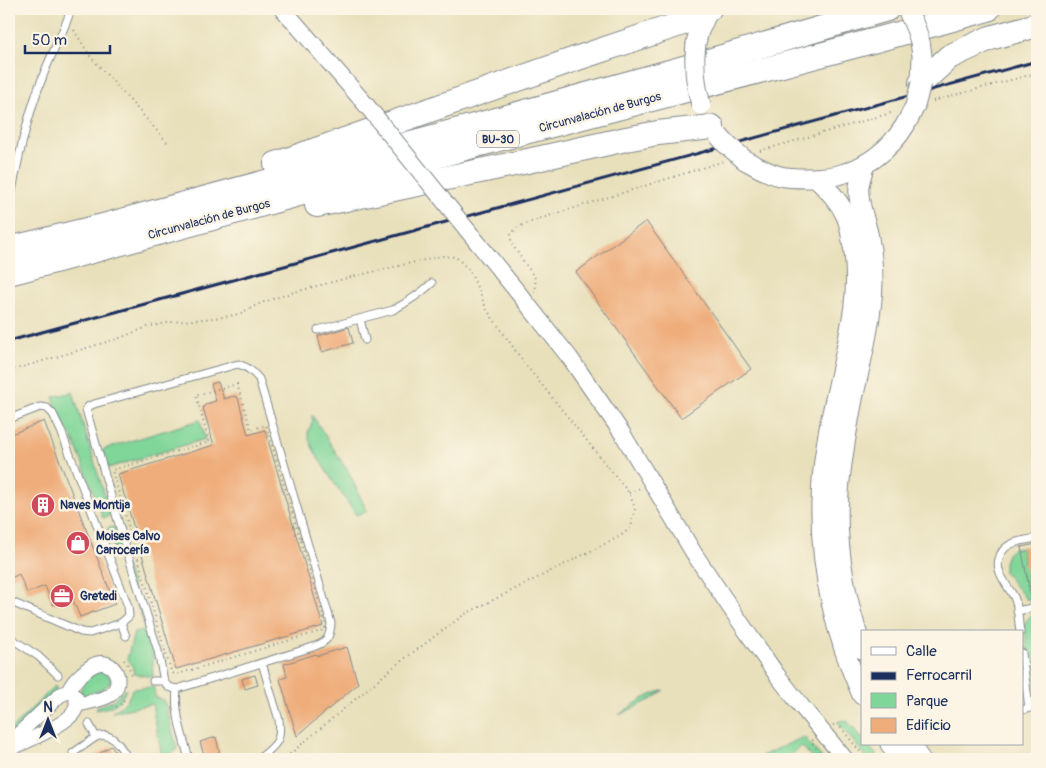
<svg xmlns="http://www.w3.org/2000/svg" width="1046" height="768" font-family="Pangolin,sans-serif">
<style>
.green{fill:#80d699;stroke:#4e827c}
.building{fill:#efad7c}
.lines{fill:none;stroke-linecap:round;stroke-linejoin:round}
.service-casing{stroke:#82888c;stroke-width:9}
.minor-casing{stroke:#82888c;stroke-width:16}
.tertiary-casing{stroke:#82888c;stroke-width:18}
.secondary-casing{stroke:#82888c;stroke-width:21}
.motorway-casing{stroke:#82888c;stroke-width:26}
.path{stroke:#82888c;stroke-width:2;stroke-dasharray:1 4;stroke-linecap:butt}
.service{stroke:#fff;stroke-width:7}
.minor{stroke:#fff;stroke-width:14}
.tertiary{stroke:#fff;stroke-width:16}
.secondary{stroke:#fff;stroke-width:19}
.motorway{stroke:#fff;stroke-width:24}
.rail{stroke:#1b2f5e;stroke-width:3}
.tertiary-bridge-casing{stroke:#82888c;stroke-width:18;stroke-linecap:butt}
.secondary-bridge-casing{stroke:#82888c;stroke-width:21;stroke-linecap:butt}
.tertiary-bridge{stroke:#fff;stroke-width:16}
.secondary-bridge{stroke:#fff;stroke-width:19}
.labels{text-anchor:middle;stroke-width:5;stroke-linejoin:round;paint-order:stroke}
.shield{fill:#fcf5e5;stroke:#5e6a86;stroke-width:1}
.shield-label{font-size:11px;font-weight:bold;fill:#1b2f5e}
.street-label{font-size:12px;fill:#1b2f5e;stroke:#fcf5e5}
.poi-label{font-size:12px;font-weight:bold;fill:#1b2f5e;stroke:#fcf5e5;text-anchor:start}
</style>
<rect width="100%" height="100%" fill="#fcf5e5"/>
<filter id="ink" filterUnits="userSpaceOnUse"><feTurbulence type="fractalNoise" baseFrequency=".02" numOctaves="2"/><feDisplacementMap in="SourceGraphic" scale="10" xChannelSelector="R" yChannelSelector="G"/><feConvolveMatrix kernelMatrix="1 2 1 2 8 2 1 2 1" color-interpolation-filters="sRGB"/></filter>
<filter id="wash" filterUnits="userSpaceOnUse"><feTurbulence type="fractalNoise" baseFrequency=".0096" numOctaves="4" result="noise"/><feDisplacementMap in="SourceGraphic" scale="20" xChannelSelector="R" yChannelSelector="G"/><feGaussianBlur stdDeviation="1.12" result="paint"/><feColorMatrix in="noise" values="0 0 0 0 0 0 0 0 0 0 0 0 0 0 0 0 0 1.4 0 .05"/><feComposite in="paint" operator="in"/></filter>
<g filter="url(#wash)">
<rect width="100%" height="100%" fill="#e8e0bb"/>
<!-- green -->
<g class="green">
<polygon points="73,392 109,510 109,516 103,518 76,446 58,412 53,397"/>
<path d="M 312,415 L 349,473 L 367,511 L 356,515 C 346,499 309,450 308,434 C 308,429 311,427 312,423 C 313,421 312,418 312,415 Z"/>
<polygon points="200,420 205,439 108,468 103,451 104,449"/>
<polygon points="110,527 114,528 119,545 118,548 115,550 107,529"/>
<polygon points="1014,547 1015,549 1021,548 1024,564 1037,562 1037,574 1027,576 1030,594 1037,593 1037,601 1033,602 1032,600 1026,599 1004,572 1004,562 1007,554"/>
<polygon points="119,560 122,561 125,564 152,646 153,658 153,677 134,674 132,665 127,659 134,633 146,629"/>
<path d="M 1037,613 L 1037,692 L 1035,687 L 1033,679 L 1031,679 L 1024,625 C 1027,619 1030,615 1037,613 Z"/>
<path d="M 103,671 C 125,685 92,693 82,696 C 76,684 93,673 103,671 Z"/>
<polygon points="55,686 57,691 9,736 9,731"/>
<path d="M 152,687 L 154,688 L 155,697 L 163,700 L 165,703 L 177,748 L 175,752 L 162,757 L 152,704 L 112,712 C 122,706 129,701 132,689 Z"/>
<path d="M 123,690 L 126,690 C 119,705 112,707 96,710 L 98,706 C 111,702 114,701 123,690 Z"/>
<path d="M 664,690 L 652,699 L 619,715 C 634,704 645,696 664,690 Z"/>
<polygon points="841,720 847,721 862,738 862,744 867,744 880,759 868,759 838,723"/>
<polygon points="804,737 823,759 813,759 802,746 786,759 755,759"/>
</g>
<g id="blocks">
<!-- building -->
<g class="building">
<polygon points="646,221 751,369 681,418 576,272"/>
<polygon points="349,327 353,343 322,352 318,336"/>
<polygon points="218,382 224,399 234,396 238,398 248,435 265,430 323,626 176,669 118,474 214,445 203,408 206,404 216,401 211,384"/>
<polygon points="44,421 115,604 80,617 72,598 53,605 45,586 27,593 19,574 9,579 9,435"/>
<polygon points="1037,544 1037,602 1032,602 1021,547"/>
<polygon points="347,647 358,684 297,736 280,679 287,677 284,664 316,654 317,656"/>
<polygon points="255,675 258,685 245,689 242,679"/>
<polygon points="216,737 221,759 205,759 200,742"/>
<polygon points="111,746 120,759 91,759"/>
</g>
</g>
</g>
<g filter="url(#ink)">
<use href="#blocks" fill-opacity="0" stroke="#82888c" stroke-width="1"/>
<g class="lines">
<!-- service casing -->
<g class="service-casing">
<g id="service">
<path d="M 9,207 C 17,163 26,119 43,76 C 51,54 64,32 71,9"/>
<polyline points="360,319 365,340"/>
<path d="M 318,330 L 393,310 C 408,302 420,294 432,283"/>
<polyline points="9,419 40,407 47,408 53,414 61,431 128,606 129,616 121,623 90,633 81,632 9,601"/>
<polyline points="1017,611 1037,607"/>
<polyline points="121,623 126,636"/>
<path d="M 1020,632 C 1018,621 1019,607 1014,597 C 1009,588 1002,580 999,570 C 998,566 998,562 999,559 C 1003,541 1023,541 1037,538"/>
<polyline points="9,637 38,656 58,675"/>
<polyline points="1022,653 1029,708"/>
<path d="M 153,681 L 164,681 L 168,687 L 177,689 L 313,647 C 327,642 330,638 331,623 L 259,379 C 253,372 248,367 238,364 L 94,404 L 89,406 L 86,409 L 124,542 L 158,651 L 164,681"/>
<path d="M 177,689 C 174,713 183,736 189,759"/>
<polyline points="1022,710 1037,706"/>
<path d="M 89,724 L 96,737 C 113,730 121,748 128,759"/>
<polyline points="73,753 96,737"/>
<path d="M 259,759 C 275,745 282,743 279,720 L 262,663"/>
</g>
</g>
<!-- minor casing -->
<g class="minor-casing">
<g id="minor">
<path d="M 9,744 L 13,739 L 60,695 L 69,691 C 71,684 77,678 83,673 C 85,671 88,668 92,666 C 111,654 128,681 110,695 C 101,701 87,702 77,705"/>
<path d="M 9,749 C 23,743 67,724 74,712 C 77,707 77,702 76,697"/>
</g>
</g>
<!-- tertiary casing -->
<g class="tertiary-casing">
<g id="tertiary">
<polyline points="283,9 367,106"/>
<polyline points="477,242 524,300 570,358 622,433 695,555 738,619 777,675 802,707 845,759"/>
</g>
</g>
<!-- secondary casing -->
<g class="secondary-casing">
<g id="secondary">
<polyline points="920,42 922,55 921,83"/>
<polyline points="696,43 699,31 709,9"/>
<path d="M 745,160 C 756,166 767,173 780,176 C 788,178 798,178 807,178 C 819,178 834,177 845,173 C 873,164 898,142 910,116"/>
<path d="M 816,178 C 828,190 839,200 846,216 C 850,225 851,236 853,246 C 861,293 849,335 839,381 C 830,421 821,463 821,504 C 820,570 835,635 862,695"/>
<path d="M 862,649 C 846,600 835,545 839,493 C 841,461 847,430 853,399 C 861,361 872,322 873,283 C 873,268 872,253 869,238 C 866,221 857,203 859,186 C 860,179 863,171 865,164"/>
<polyline points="890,744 900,759"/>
<polyline points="910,744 920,759"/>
</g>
</g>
<!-- motorway casing -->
<g class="motorway-casing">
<g id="motorway">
<polyline points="921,83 949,57 990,38 1037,25"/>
<polyline points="276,164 578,58 683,23 709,9"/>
<polyline points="317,205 523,162 626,139 658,133 712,127"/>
<polyline points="9,249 99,227 496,120 705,62 887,9"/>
<path d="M 9,273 C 182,228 353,178 525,132 C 680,91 835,53 988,9"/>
</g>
</g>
<!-- path -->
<g class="path">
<polyline points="74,30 90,56 168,143"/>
<polyline points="933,101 1037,73"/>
<polyline points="760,151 894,112"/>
<polyline points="534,292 536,290 535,278 511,243 511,234 518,227 539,219 724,161"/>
<polyline points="9,371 120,338 150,326 173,322 223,317 239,314 261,303 291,293 351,277 441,256 456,257 470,271 487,310 525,364 629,493 635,508 631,528 619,537 465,614 396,665 284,759"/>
<polygon points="237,384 251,430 266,425 326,625 324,630 178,674 174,674 171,671 112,470 209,442 196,395"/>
<polyline points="629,493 640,488"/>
<polyline points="1027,576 1030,594 1037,592"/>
<path d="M 124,660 C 128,664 130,669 131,675"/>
<polyline points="116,707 120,705 126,697"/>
<polyline points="833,725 837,723 866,759"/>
<polyline points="813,740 811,742 825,759"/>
</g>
<!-- service -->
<use href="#service" class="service"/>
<!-- minor -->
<use href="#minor" class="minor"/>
<!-- tertiary -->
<use href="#tertiary" class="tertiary"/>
<!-- secondary -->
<use href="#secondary" class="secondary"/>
<!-- motorway -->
<use href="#motorway" class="motorway"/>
<!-- rail -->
<polyline class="rail" points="9,341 1037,61"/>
<!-- tertiary-bridge casing -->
<g class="tertiary-bridge-casing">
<polyline id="tertiary-bridge" points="367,106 477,242"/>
</g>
<!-- secondary-bridge casing -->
<g class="secondary-bridge-casing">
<g id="secondary-bridge">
<polyline points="907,9 916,29 920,42"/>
<path d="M 696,43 C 693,65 695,84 701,105"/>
<polyline points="910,116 915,106 921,83"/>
<polyline points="719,136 726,144 745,160"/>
</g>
</g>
<!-- tertiary-bridge -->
<use href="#tertiary-bridge" class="tertiary-bridge"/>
<!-- secondary-bridge -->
<use href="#secondary-bridge" class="secondary-bridge"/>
</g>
</g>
<!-- icons -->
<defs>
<g id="building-disc" transform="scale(1.25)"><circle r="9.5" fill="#d1495b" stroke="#fcf5e5"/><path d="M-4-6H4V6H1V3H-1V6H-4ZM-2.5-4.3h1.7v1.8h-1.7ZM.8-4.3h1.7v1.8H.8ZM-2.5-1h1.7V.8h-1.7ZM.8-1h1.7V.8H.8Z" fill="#fff"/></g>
<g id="shop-disc" transform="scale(1.25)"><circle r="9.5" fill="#d1495b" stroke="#fcf5e5"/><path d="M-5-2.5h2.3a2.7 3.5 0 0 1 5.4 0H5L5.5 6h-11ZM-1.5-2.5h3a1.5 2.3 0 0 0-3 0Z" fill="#fff"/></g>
<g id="office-disc" transform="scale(1.25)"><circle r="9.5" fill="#d1495b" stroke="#fcf5e5"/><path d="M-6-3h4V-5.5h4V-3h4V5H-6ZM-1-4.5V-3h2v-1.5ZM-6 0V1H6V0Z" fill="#fff"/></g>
</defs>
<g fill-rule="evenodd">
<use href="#building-disc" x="43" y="505"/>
<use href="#shop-disc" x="78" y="543"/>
<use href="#office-disc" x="62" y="596"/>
</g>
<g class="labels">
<!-- shield labels -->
<rect class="shield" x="477" y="130.5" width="42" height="17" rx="4"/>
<g class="shield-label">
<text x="498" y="143">BU-30</text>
</g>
<!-- street labels -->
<g class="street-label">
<text transform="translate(600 112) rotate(-15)" y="4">Circunvalación de Burgos</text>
<text transform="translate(209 219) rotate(-15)" y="4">Circunvalación de Burgos</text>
</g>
<!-- poi labels -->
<g class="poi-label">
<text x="60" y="509">Naves Montija</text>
<text x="96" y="540">Moises Calvo<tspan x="96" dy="14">Carrocería</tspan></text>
<text x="80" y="600">Gretedi</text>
</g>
</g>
<!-- margin -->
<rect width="1046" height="768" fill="none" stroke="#fcf5e5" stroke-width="30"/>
<!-- legend -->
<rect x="861" y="630" width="162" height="115" fill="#fcf5e5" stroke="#a2a6af"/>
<rect x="871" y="647" width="25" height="8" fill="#ffffff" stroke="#a2a6af"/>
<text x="906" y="656" font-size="15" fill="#1b2f5e">Calle</text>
<rect x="871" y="672" width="25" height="8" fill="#1b2f5e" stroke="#a2a6af"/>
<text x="906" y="680" font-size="15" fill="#1b2f5e">Ferrocarril</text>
<rect x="871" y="693" width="25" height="15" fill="#80d699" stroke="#a2a6af"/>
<text x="906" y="706" font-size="15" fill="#1b2f5e">Parque</text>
<rect x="871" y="718" width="25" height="15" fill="#efad7c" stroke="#a2a6af"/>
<text x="906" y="730" font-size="15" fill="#1b2f5e">Edificio</text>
<!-- north arrow -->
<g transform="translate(48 720)" stroke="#fcf5e5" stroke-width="4" paint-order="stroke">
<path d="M0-4L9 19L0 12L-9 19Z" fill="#1b2f5e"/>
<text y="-8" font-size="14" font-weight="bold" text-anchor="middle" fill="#1b2f5e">N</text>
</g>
<!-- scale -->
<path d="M25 45v8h85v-8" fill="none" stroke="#1b2f5e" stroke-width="2.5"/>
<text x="32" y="45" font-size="15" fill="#1b2f5e" stroke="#fcf5e5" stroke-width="4" paint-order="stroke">50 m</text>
</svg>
